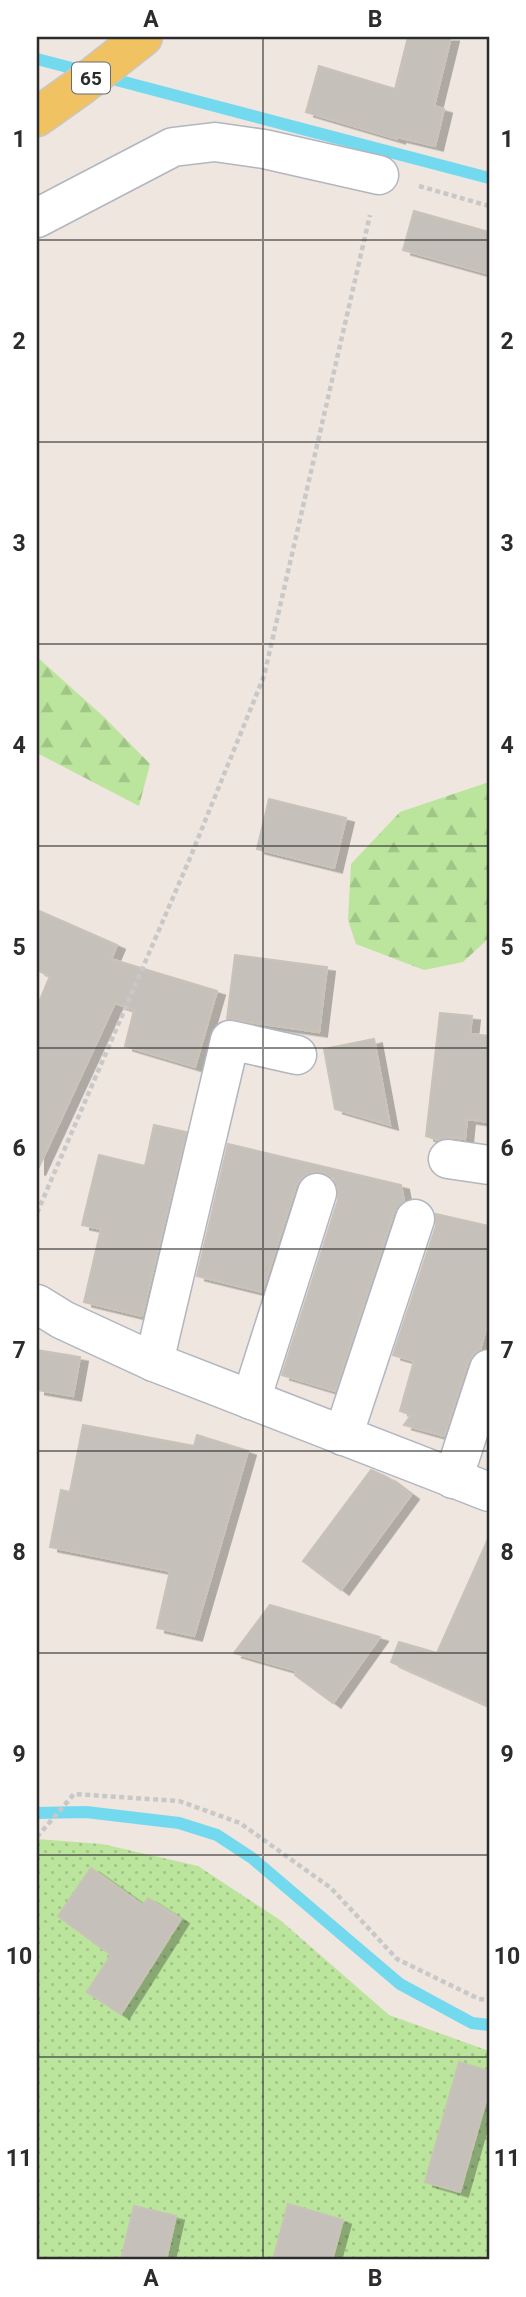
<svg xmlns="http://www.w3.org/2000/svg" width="526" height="2297" font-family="Roboto,sans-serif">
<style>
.forest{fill:url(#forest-firs)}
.garden{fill:url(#garden-dots)}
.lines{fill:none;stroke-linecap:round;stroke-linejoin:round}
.stream{stroke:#73d9ee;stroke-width:12}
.building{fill:#c6c0bb;stroke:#c9c2b8;stroke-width:2;filter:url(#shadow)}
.minor-casing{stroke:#b2b6c0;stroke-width:41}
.major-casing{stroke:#c8c8c8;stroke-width:41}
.path{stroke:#c8c8c8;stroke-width:4.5;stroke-dasharray:5 3.5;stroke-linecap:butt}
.minor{stroke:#fff;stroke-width:38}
.major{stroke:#f0c261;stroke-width:38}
.grid{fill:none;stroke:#2c2c2c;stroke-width:2;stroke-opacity:0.55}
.labels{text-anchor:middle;stroke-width:7;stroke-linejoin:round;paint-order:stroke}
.shield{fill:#fff;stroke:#6b6b6b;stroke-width:2}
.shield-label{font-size:19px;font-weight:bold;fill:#2c2c2c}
.neatline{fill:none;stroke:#2c2c2c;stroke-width:2.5}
.grid-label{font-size:23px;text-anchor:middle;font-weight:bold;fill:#2c2c2c}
</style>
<defs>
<pattern id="forest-firs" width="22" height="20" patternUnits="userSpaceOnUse" patternTransform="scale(1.75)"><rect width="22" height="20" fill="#bbe49c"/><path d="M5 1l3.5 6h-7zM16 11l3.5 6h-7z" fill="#a1c487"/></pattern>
<pattern id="garden-dots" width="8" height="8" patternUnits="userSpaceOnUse" patternTransform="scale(1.75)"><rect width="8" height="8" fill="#bbe49c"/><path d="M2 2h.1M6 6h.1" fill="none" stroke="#a1c487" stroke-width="1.8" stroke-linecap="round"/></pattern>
<filter id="shadow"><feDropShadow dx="8" dy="4.5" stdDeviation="0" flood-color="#0004"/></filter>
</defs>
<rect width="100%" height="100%" fill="#eee6df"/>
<!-- forest -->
<g class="forest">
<polygon points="37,657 104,717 150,764 139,806 37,753"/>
<polygon points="489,782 489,938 463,962 424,970 356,944 348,920 351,864 400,812"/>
</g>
<!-- garden -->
<polygon class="garden" points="37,1839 102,1844 198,1866 280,1920 389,2015 489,2051 489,2260 37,2260"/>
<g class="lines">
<!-- stream -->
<g class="stream">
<polyline points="37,59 87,72"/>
<polyline points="105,77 489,178"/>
<polyline points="37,1813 86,1812 179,1823 217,1835 252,1858 400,1984 472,2023 489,2025"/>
</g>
</g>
<!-- building -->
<g class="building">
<polygon points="408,37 451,37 434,106 444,109 435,146 397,137 397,139 306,112 319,66 395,89"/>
<polygon points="414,211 489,232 489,274 403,250"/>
<polygon points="269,799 346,818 334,868 257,849"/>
<polygon points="37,910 117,945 111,959 217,991 195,1067 125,1046 134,1010 115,1003 37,1171 37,1007 50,976 37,970"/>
<polygon points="235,955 327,967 319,1032 227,1019"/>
<polygon points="440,1013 472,1016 470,1034 489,1036 489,1122 467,1119 465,1139 450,1137 438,1140 426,1136"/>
<polygon points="374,1039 390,1125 335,1109 324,1049"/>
<polygon points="154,1125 186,1132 142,1316 84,1302 101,1229 82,1225 99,1155 145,1166"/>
<polygon points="228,1144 401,1185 404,1201 394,1212 335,1391 282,1375 338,1200 338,1188 333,1178 323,1172 312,1172 302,1177 296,1186 262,1292 197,1276"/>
<polygon points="436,1214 489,1226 489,1318 480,1350 474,1353 468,1362 444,1436 404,1425 411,1415 400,1411 414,1361 393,1355 436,1226"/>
<polygon points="37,1350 80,1357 73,1396 37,1390"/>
<polygon points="83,1425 194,1446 197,1435 248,1451 194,1636 157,1628 170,1571 50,1547 61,1490 70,1492"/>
<polygon points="371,1470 387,1477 411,1495 341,1590 303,1561"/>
<polygon points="489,1537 489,1706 391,1662 399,1642 437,1653"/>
<polygon points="270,1605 380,1637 333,1703 295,1675 297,1671 234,1653"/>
<polygon points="91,1868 143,1905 148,1898 181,1919 121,2014 87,1992 111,1955 58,1916"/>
<polygon points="459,2062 489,2071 489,2090 460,2192 425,2182"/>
<polygon points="288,2204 343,2220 332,2260 273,2260"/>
<polygon points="134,2206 176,2216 166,2260 121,2260"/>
</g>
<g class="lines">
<!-- minor casing -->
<g class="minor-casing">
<g id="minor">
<polyline points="37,218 173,147 215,142 264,149 379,175"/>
<polyline points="448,1159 489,1165"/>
<polyline points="37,1304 63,1320 154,1362 489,1492"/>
<polyline points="154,1362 230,1040 297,1055"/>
<polyline points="251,1400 317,1193"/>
<polyline points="343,1436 415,1219"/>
<polyline points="453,1479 489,1369"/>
</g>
</g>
<!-- major casing -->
<g class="major-casing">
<polyline id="major" points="37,117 82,85 143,37"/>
</g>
<!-- path -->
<g class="path">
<polyline points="419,186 489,206"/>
<polyline points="37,1213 190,858 264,676 370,215"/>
<polyline points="37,1837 74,1794 179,1801 240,1823 331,1888 397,1959 479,1999 489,2000"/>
</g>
<!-- minor -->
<use href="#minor" class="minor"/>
<!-- major -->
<use href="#major" class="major"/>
</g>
<!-- grid -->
<path class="grid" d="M 263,37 L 263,2260M 37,240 L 489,240M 37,442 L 489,442M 37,644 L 489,644M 37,846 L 489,846M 37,1048 L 489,1048M 37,1249 L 489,1249M 37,1451 L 489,1451M 37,1653 L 489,1653M 37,1855 L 489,1855M 37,2057 L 489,2057"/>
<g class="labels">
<!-- shield labels -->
<rect class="shield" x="72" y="62.5" width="38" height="31" rx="5"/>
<g class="shield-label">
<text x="91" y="85">65</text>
</g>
</g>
<!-- border -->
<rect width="526" height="2297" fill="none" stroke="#ffffff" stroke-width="77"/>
<rect x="38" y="38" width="450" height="2220" class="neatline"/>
<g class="grid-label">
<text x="151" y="27">A</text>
<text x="375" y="27">B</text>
<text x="19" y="147">1</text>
<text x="507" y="147">1</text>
<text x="19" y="349">2</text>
<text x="507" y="349">2</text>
<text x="19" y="551">3</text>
<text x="507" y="551">3</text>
<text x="19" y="753">4</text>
<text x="507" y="753">4</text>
<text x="19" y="955">5</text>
<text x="507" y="955">5</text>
<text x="19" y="1156">6</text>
<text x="507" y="1156">6</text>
<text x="19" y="1358">7</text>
<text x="507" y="1358">7</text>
<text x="19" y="1560">8</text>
<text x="507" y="1560">8</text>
<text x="19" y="1762">9</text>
<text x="507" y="1762">9</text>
<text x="19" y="1964">10</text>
<text x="507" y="1964">10</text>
<text x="19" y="2166">11</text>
<text x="507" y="2166">11</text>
<text x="151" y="2286">A</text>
<text x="375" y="2286">B</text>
</g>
</svg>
